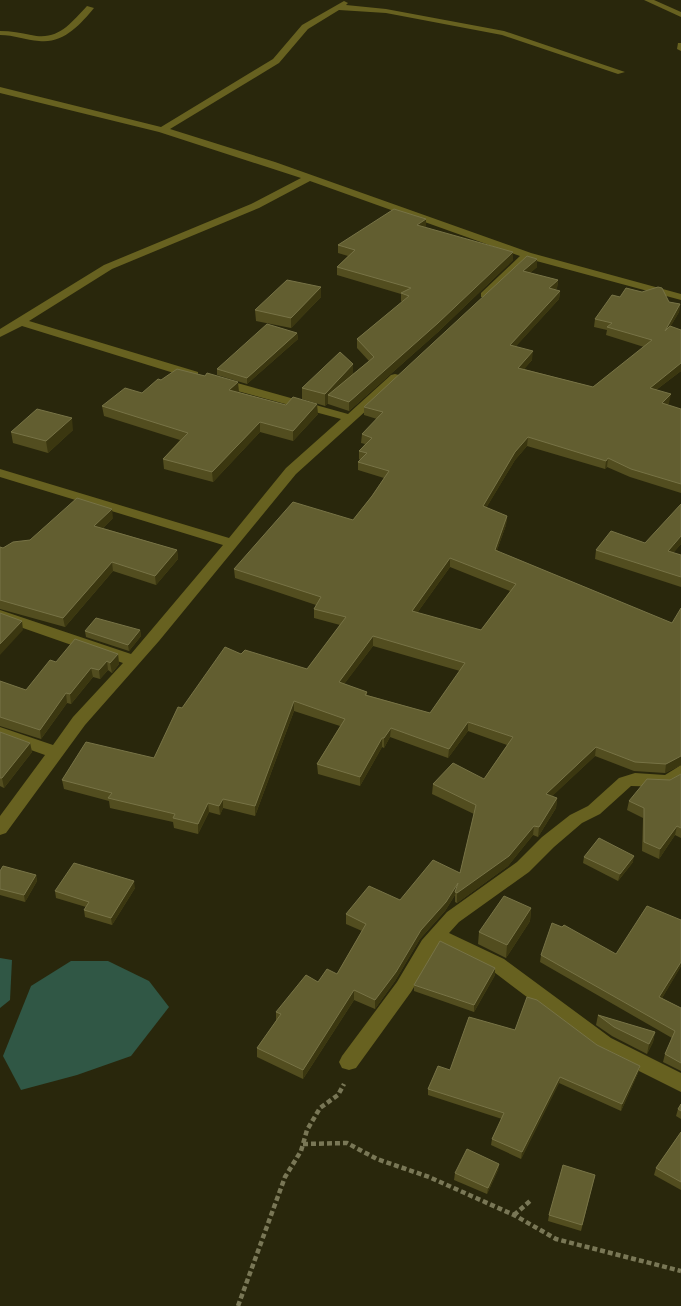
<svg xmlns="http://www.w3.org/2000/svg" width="681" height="1306" font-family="Cabin,sans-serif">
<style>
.green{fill:#305745}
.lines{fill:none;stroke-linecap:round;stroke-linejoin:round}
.path{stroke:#797756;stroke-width:4.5;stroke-dasharray:5 3;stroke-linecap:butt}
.street{fill:#676120;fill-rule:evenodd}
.wall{fill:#524d1f;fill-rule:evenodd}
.shaded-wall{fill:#3b3710}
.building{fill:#625e30;stroke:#777346;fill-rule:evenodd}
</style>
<rect width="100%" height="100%" fill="#29270c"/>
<!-- green -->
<g class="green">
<polygon points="0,958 12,960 10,1000 0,1008"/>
<polygon points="71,961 108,961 149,981 169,1007 131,1056 77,1075 21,1090 3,1056 31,986"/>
</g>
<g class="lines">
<!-- path -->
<g class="path">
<polyline points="303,1144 347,1143 377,1159 429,1177 514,1215 556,1239 681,1271"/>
<polyline points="514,1215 530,1201"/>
<polyline points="238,1306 285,1177 301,1151 307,1130 320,1108 338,1095 344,1084"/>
</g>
<!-- street -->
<g class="street">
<polygon points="644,0 654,0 681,12 681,17"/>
<polygon points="344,1 348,3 346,5 386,9 504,31 625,72 618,74 502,35 386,13 339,10 308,29 279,63 170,129 275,162 531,253 681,294 681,300 529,259 489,297 481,297 481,293 520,256 310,181 259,208 112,269 29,321 198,372 198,378 190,378 22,326 0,337 0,329 104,265 251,204 301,178 159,132 0,93 0,87 161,127 273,59 302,25"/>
<path d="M 87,6 L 94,8 C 80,25 63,44 39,41 C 26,40 14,35 0,35 L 0,31 C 11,31 21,33 31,35 C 58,41 70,24 87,6 Z"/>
<polygon points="678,43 681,43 681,51 677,49"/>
<polygon points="395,374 399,375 399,381 296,474 159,641 85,725 6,833 0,835 0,816 45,755 0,739 0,727 53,745 73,717 123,663 0,620 0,610 131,654 223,545 0,477 0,469 229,538 286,468 341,419 215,385 213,382 215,379 223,379 348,414 391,375"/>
<polygon points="681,765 681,780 668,787 631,786 600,814 582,823 554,847 529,872 459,922 449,933 504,959 611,1038 681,1073 681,1092 597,1050 490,969 439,945 411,992 356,1068 349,1070 342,1068 339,1062 342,1056 397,982 422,940 447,912 517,862 542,837 570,815 588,806 619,778 635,773 665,775"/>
</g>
</g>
<!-- wall -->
<g class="wall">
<polygon points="426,228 513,260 438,332 349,411 328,404 328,403 325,406 302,399 302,388 353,364 353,374 369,361 357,348 357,339 402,302 401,301 401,294 337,275 337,267 348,256 338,253 338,245"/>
<path d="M 537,259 L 537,267 L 530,273 L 558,280 L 557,288 L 555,290 L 560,291 L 559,299 L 515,347 L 532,360 L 524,369 L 593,387 L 644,347 L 606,335 L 607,330 L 594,327 L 595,319 L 620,297 L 669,302 L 680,304 L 679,312 L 670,327 L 681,330 L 681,371 L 656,390 L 669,403 L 667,405 L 681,409 L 681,493 L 630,477 L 607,467 L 605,469 L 527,446 L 515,460 L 486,508 L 507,516 L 506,525 L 497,550 L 681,765 L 665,773 L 634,771 L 595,756 L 552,796 L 557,798 L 556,808 L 538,837 L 533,835 L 508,866 L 457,903 L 455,902 L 455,895 L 445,911 L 420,939 L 395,981 L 375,1009 L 354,1000 L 303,1079 L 257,1057 L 257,1048 L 276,1021 L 276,1012 L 318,982 L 337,974 L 362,931 L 346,924 L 346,914 L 400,900 L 460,873 L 474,814 L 432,794 L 433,784 L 484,779 L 507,745 L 468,731 L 448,758 L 390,737 L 384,748 L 382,747 L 360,786 L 318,774 L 317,764 L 340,726 L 294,711 L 255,816 L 223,808 L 220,815 L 209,812 L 198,834 L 174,828 L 173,822 L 110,808 L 109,801 L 64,789 L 62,780 L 154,758 L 182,708 L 241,654 L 307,669 L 340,625 L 314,618 L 314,609 L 316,605 L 235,578 L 234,569 L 353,520 L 372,496 L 384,478 L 358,470 L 358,462 L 360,460 L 359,459 L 359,451 L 365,444 L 361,443 L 362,434 L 377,419 L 364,415 L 364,407 ZM 450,567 L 510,591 L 481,630 L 417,613 ZM 373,646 L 460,671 L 430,713 L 367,695 L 367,692 L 344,684 Z"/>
<polygon points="321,287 321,297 291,328 256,321 255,310"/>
<polygon points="297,333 298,339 247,384 217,375 217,369"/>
<polygon points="205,376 238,382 238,392 318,414 293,441 260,432 213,482 164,469 163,459 180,440 104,416 102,406 142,393"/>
<polygon points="73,430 48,453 13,443 11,432"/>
<polygon points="113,518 103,528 177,550 178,559 156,585 113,571 65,627 0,609 0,547 3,548"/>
<polygon points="645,543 681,544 673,553 681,555 681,587 595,559 596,550"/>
<polygon points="140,630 141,636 129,651 86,637 85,631"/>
<polygon points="118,654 119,664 112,673 108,670 100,679 93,677 71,704 67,703 41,739 0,726 0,681 26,690 56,662"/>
<polygon points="0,732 30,743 32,752 4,788 0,786"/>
<polygon points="681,774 681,838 675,835 659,859 642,851 643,818 627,810 629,801"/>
<polygon points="584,857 633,862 618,881 583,863"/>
<polygon points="0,871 36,875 37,881 25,902 0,895"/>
<polygon points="135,888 112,925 85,917 84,910 86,907 56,898 55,891"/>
<polygon points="531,908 530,921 506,958 478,944 479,932"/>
<polygon points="681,920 681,966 662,998 681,1008 681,1071 663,1062 665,1054 672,1038 540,962 541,955 616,954"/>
<polygon points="495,975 474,1012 414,991 414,985"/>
<polygon points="598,1015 655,1032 653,1042 647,1054 612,1036 596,1025"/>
<polygon points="515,1030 597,1045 640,1066 638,1073 621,1111 559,1083 521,1159 491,1145 492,1139 502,1119 428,1095 428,1089 450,1070"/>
<polygon points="681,1104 681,1119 676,1116 678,1109"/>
<polygon points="681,1132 681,1190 654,1175 656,1168"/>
<polygon points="499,1164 498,1170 487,1194 454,1180 455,1173"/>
<polygon points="595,1175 581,1231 548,1221 549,1215"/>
</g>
<!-- shaded-wall -->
<g class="shaded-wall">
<polygon points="426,219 426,228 417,225"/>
<polygon points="513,252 513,260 438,332 349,411 349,402"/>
<polygon points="537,259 537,267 523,279 523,271"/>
<polygon points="558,280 557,288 549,296 549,288"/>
<polygon points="321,287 321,297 291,328 291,318"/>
<polygon points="560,291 559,299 509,354 510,345"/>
<polygon points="680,304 679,312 663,339 665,331"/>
<polygon points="297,333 298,339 247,384 247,378"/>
<polygon points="533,351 532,360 518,376 518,368"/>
<polygon points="681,363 681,371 648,396 650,388"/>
<polygon points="353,364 353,376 328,395 328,403 325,406 325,394"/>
<polygon points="238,382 239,392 230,400 229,390"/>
<polygon points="671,394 669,403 660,412 662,403"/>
<polygon points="317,404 318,414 293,441 293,431"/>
<polygon points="72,418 73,430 48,453 46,441"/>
<polygon points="260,422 260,432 213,482 212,472"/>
<polygon points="528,437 527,446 515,460 482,515 483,506 515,452"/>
<polygon points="608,458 607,467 605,469 606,461"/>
<polygon points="112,509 113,518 96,535 94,526"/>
<polygon points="507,516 506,525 494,558 495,550"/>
<polygon points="681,536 681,544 667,560 668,551"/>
<polygon points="177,550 178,559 156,585 155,576"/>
<polygon points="450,558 450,567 412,620 412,611"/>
<polygon points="112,562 113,571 65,627 63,618"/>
<polygon points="22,621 23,630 0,655 0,644"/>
<polygon points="140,630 141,636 129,651 128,645"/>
<polygon points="373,636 373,646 339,691 339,682"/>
<polygon points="118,654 119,664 112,673 110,663"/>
<polygon points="107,661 108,670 100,679 99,670"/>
<polygon points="91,668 93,677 71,704 70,694"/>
<polygon points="66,693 67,703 41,739 40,730"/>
<polygon points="294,701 294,711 255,816 255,806"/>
<polygon points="468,722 468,731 448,758 449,749"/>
<polygon points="391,728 390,737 384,748 384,738"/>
<polygon points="382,738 382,747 360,786 360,777"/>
<polygon points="30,743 32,752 4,788 2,778"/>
<polygon points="596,747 595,756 545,803 546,794"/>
<polygon points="681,756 681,765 665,773 666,764"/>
<polygon points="557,798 556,808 538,837 539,827"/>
<polygon points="223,799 223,808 220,815 219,806"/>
<polygon points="208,803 209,812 198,834 198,824"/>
<polygon points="534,826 533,835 508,866 457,903 457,893"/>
<polygon points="677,826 675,835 659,859 660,849"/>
<polygon points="634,856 633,862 618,881 620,874"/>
<polygon points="36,875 37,881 25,902 24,895"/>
<polygon points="134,881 135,888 112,925 111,918"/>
<polygon points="458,883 455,895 445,911 420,939 395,981 375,1009 375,1000 421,930"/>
<polygon points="531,908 530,921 506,958 507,945"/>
<polygon points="681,962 681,966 658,1005 659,997"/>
<polygon points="495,968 495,975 474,1012 474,1005"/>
<polygon points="354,990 354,1000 303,1079 303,1070"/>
<polygon points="655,1032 653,1042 647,1054 649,1044"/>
<polygon points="640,1066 638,1073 621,1111 622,1104"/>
<polygon points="560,1077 559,1083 521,1159 522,1152"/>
<polygon points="499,1164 498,1170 487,1194 488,1188"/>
</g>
<!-- building -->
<g class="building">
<polygon points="394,209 426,219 417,225 513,252 438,323 349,402 328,395 374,357 357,339 409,296 401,293 411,288 337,267 355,250 338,245"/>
<path d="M 527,256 L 537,259 L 523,271 L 558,280 L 549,288 L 560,291 L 510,345 L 533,351 L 518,368 L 593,387 L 652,340 L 607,327 L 612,323 L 595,319 L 612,295 L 620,297 L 626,288 L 642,292 L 658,287 L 662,288 L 669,302 L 680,304 L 665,331 L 670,326 L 681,330 L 681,363 L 650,388 L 671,394 L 662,403 L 681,409 L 681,484 L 631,469 L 608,458 L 606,461 L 528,437 L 515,452 L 483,506 L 507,516 L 495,550 L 672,623 L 681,608 L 681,756 L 666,764 L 635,762 L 596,747 L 546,794 L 557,798 L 539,827 L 534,826 L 509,856 L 457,893 L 455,892 L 458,883 L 446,902 L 421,930 L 396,972 L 375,1000 L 354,990 L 303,1070 L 257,1048 L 281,1014 L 276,1012 L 306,975 L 318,982 L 327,969 L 337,974 L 366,924 L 346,914 L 369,886 L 400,900 L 433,860 L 460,873 L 476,805 L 433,784 L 453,763 L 484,779 L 513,737 L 468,722 L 449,749 L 391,728 L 384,738 L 382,738 L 360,777 L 317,764 L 345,719 L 294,701 L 255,806 L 223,799 L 219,806 L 208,803 L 198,824 L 173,818 L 175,814 L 108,798 L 112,793 L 62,780 L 86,742 L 154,758 L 178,707 L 182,708 L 225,647 L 241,654 L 245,650 L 307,669 L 346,617 L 314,609 L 321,597 L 234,569 L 293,502 L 353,520 L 372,496 L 389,471 L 358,462 L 367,453 L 359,451 L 372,438 L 362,434 L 383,412 L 364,407 ZM 450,558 L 516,584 L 481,630 L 412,611 ZM 373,636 L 465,663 L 430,713 L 365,695 L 367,692 L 339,682 Z"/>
<polygon points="287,280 321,287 291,318 255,310"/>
<polygon points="267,324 297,333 247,378 217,369"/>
<polygon points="340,352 353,364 325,394 302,388"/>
<polygon points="177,369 205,376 207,373 238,382 229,390 286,405 293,397 317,404 293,431 260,422 212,472 163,459 188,433 102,406 125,388 142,393 158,379 161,380"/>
<polygon points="37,409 72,418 46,441 11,432"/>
<polygon points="77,498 112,509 94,526 177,550 155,576 112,562 63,618 0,600 0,547 3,548 13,542 30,540"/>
<polygon points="681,504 681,536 668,551 681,555 681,577 596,550 611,531 645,543"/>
<polygon points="0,613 22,621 0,644"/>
<polygon points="96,618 140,630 128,645 85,631"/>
<polygon points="75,639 118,654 110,663 107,661 99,670 91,668 70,694 66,693 40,730 0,717 0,681 26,690 50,660 56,662"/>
<polygon points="0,732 30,743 2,778 0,778"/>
<polygon points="681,774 681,828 677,826 660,849 644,842 644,808 629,801 647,779 670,780"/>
<polygon points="599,838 634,856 620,874 584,857"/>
<polygon points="74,863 134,881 111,918 84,910 89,902 55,891"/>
<polygon points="3,866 36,875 24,895 0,889 0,871"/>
<polygon points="504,896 531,908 507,945 479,932"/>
<polygon points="647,906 681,920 681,962 659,997 681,1008 681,1063 665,1054 675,1031 541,955 552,923 562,927 564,925 616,954"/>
<polygon points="440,941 495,968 474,1005 414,985"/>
<polygon points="527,997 537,1000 597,1045 640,1066 622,1104 560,1077 522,1152 492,1139 504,1113 428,1089 438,1066 450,1070 469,1017 515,1030"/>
<polygon points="598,1015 655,1032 649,1044 614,1027"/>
<polygon points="681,1104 681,1111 678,1109"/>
<polygon points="681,1132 681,1182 656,1168"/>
<polygon points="467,1149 499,1164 488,1188 455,1173"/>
<polygon points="563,1165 595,1175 582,1225 549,1215"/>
</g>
</svg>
